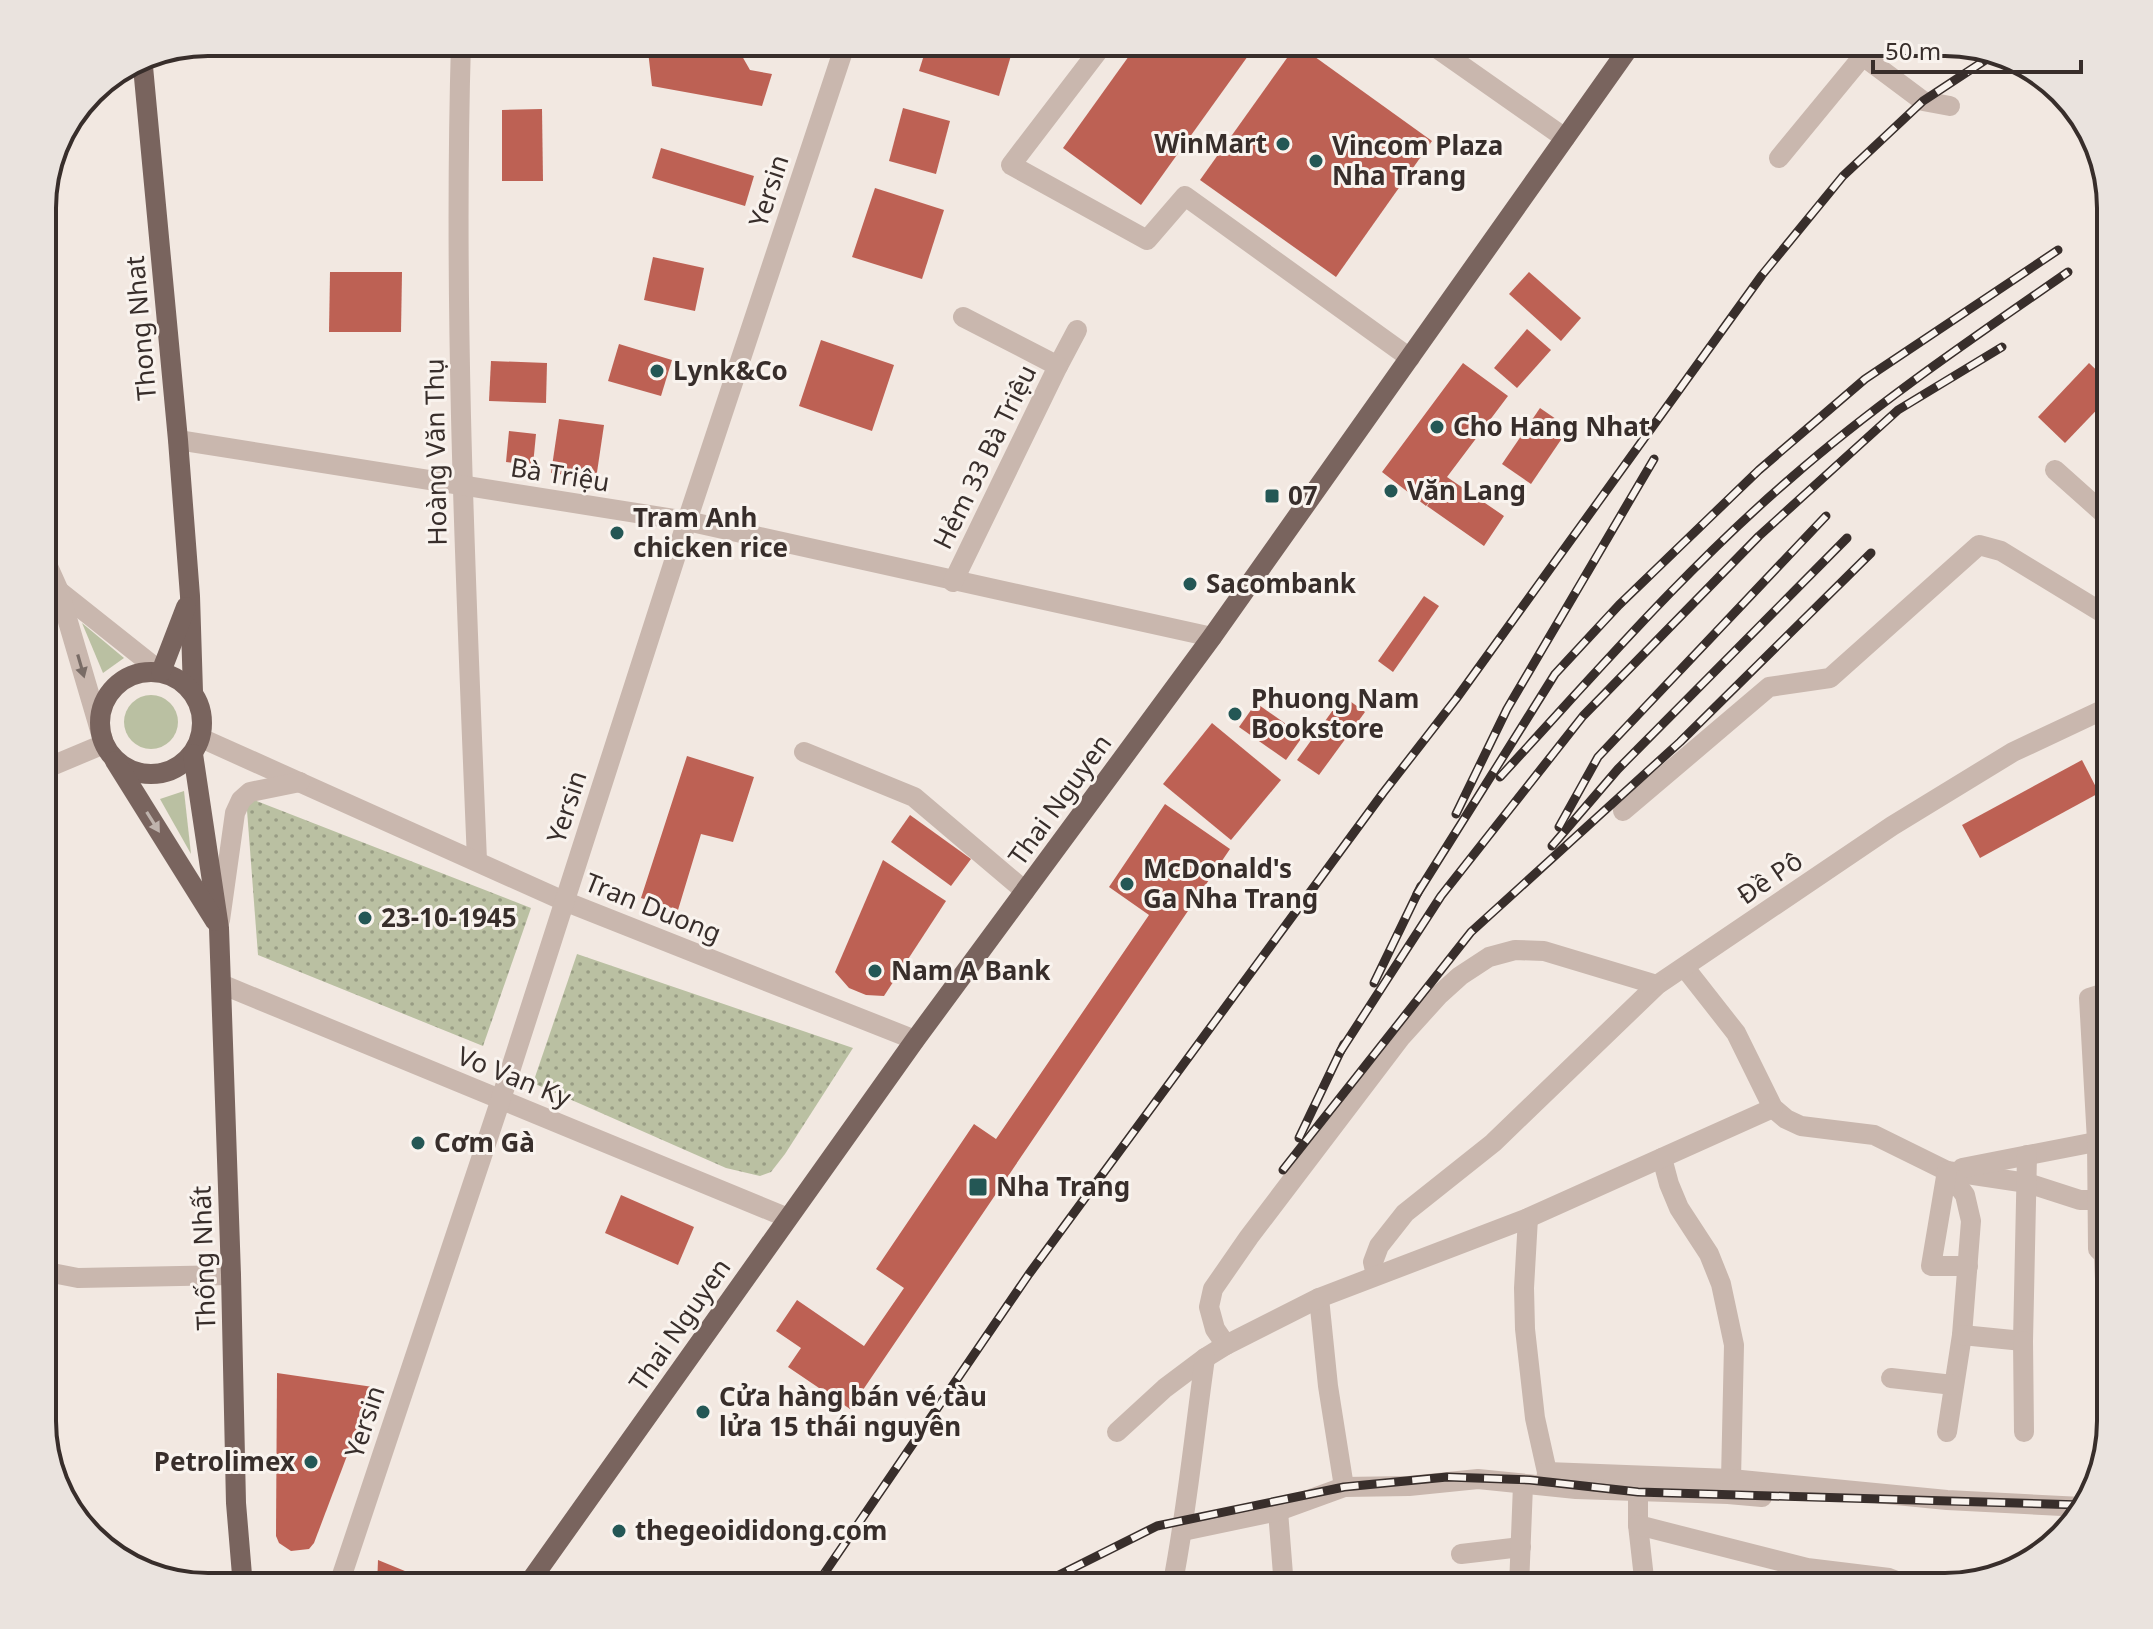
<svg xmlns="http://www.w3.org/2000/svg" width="2153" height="1629" font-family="'Noto Sans',sans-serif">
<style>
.grass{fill:#bac0a2}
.park{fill:url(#park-dots)}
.building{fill:#bd6154}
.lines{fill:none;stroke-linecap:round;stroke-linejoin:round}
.minor{stroke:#c9b7ae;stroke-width:20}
.major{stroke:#79645e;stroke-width:20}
.rail-casing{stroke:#382e2b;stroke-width:9}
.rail{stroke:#f9f3ee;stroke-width:6;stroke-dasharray:18;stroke-linecap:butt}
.oneway{fill:#796c66}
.oneway2{fill:#bfb3ad}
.poi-dot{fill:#245755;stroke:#f9f3ee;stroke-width:3}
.labels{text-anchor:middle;stroke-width:6;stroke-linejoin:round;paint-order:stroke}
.poi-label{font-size:26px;font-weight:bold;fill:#382e2b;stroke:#f9f3ee;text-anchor:start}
.street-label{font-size:26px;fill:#382e2b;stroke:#f9f3ee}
.rim{fill:none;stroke:#382e2b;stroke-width:4}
</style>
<defs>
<pattern id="park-dots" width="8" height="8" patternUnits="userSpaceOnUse" patternTransform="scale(2)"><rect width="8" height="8" fill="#bac0a2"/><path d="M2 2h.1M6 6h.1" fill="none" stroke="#989c84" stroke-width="1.8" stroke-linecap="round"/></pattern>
</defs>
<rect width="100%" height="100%" fill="#f2e8e1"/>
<!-- grass -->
<g class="grass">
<polygon points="82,623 124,658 103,673"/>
<circle cx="151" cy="722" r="27"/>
<polygon points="184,791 191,854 160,799"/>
</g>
<!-- park -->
<g class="park">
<polygon points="246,797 531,908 483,1046 258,955"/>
<polygon points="577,954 853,1048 785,1154 771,1172 760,1176 726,1168 533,1083"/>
</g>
<!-- building -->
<g class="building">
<polygon points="647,42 734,42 750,70 772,74 762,106 652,86"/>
<polygon points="928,42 1015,42 999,96 919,71"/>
<polygon points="1139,42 1258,42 1141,205 1063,148"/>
<polygon points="1297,44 1432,141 1336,277 1200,180"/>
<polygon points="903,108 950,121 936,174 889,161"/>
<polygon points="542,109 543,181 502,181 502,110"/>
<polygon points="661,148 754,176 745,206 652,178"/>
<polygon points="875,188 944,210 922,279 852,257"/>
<polygon points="653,257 704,268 695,311 644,300"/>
<polygon points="330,272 402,272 401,332 329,332"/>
<polygon points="1529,272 1581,318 1561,341 1509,294"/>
<polygon points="1527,329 1551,350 1517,388 1494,368"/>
<polygon points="821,340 894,365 872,431 799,406"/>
<polygon points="619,344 672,360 661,396 608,381"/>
<polygon points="491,361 547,363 546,403 489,401"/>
<polygon points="1463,363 1508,396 1447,477 1504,516 1484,546 1427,506 1436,494 1426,506 1382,472"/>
<polygon points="2089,363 2111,384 2111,395 2065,443 2038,417"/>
<polygon points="1540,408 1569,428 1531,484 1502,464"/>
<polygon points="559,419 604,425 596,479 551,473"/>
<polygon points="509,431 536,434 533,465 506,462"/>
<polygon points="1424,596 1439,606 1393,672 1378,661"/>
<polygon points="1343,696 1365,712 1319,775 1297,760"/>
<polygon points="1256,703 1303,736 1286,760 1239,727"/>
<polygon points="1212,723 1281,780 1231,840 1163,784"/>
<polygon points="2111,745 2111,777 2098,751"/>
<polygon points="687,756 754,777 733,842 701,834 678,910 641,898"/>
<polygon points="2082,760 2099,793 1980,858 1962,825"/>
<polygon points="1165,804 1230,849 850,1409 788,1367 801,1348 776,1331 797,1300 864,1346 904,1288 876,1269 974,1124 996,1139 1149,915 1109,887"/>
<polygon points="910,815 971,859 951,886 891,842"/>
<polygon points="883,860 946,901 884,996 866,995 849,988 835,972"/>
<polygon points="621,1195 694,1227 678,1265 605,1233"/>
<polygon points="277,1373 373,1387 314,1543 309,1549 291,1551 279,1543 276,1536"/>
<polygon points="378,1560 444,1587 377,1587"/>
</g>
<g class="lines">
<!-- minor -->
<g class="minor">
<path d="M 461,42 C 453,315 466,588 477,861"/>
<polyline points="1105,42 1011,165 1147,240 1185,196 1410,358"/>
<polyline points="1428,42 1565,138"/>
<polyline points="1844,42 1923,101 1950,106"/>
<polyline points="1779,158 1863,56"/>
<polyline points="1058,366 1077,330"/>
<polyline points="178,440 687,521 1212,637"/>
<polyline points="2055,470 2111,520"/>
<polyline points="953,582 1058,366 963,317"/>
<polyline points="59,591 161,672"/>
<polyline points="201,738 564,901 915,1040"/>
<polyline points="804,752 914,797 1025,891"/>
<polyline points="42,770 104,744 59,591 42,553"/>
<polyline points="1623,811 1769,687 1830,678 1979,545 2001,551 2111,618"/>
<polyline points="220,920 235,813 241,800 250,792 300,782"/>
<polyline points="1685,968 1736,1033 1773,1108 1786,1119 1801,1126 1874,1135 1947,1171 2027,1183 2080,1200 2097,1200"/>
<polyline points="221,984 788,1218"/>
<polyline points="1662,1158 1669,1184 1679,1208 1709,1254 1721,1284 1734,1345 1731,1479 1729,1490"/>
<polyline points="1962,1168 2111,1139"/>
<polyline points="1947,1171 1965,1195 1971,1221 1962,1335 1947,1432"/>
<polyline points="1947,1171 1931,1266 1968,1266"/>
<polyline points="1528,1218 1524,1288 1525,1329 1535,1418 1547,1472 1546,1484"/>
<polyline points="42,1271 78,1278 231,1275"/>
<polyline points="1376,1275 1373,1262 1379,1246 1405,1213 1493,1143 1657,985 1892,826 2013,752 2111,706"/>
<polyline points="1319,1298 1328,1386 1344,1487"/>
<polyline points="1962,1335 2023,1341 2027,1155"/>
<polyline points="2023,1341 2024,1432"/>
<polyline points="1226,1345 1215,1329 1209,1307 1213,1289 1249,1237 1401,1037 1439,995 1460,976 1489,957 1515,950 1544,951 1657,985"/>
<polyline points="1891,1378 1953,1385"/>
<polyline points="2111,1422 2104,1255 2098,1249 2097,1141 2089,998 2111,991"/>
<polyline points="1117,1432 1165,1388 1205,1358 1226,1345 1319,1298 1528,1218 1773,1108"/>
<polyline points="1547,1472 1731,1479 1947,1500 2082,1507"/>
<polyline points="1638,1492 1638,1525 1645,1587"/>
<polyline points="1278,1511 1284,1587"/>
<polyline points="1638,1525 1807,1568 1889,1578 1913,1587"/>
<polyline points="1183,1531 1278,1511 1344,1487 1409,1486 1478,1479 1576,1489 1728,1494 1762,1497"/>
<polyline points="1461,1554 1521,1547"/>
<polyline points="338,1587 501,1099 687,521 846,42"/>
<path d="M 1172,1587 C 1187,1512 1194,1435 1205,1358"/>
<polyline points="1519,1587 1523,1485"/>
</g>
<!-- major -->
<g class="major">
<polyline points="142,56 178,440 190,596 193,692"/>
<circle cx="151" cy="723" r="51"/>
<polyline points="161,672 186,607"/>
<polyline points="193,754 219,928 231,1275 236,1503 243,1587"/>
<polyline points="115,761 215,921"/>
<polyline points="526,1587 915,1040 1212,637 1633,42"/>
</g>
<!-- rail casing -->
<g class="rail-casing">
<g id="rail">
<path d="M 1500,777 C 1594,675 1685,569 1791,478 C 1878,402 1973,338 2068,272"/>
<polyline points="1456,814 1507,709 1654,459"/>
<polyline points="1559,827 1598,757 1826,516"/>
<polyline points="1552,846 1618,769 1847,538"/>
<polyline points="1417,894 1555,674 1619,605 1759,470 1865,379 2058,250"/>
<polyline points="1374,983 1421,886"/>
<polyline points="1340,1052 1441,896 1583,716 1759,536 1898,410 2002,347"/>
<polyline points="1299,1138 1344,1044"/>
<polyline points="1283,1170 1471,932 1680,742 1871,553"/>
<polyline points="815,1587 1029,1274 1383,793 1456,699 1762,275 1843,176 1923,101 1990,57"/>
<polyline points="1035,1587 1157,1526 1344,1487 1447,1477 1530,1480 1638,1492 2082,1505"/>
</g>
</g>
<!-- rail -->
<use href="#rail" class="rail"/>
</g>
<!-- one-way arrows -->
<defs><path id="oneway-solid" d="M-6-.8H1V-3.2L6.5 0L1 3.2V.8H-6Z" transform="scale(2)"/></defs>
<use class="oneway" href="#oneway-solid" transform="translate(81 666) rotate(74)"/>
<use class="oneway2" href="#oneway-solid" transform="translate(153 822) rotate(58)"/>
<!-- markers -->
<g class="poi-dot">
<circle cx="1283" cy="144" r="8"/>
<circle cx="1316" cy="161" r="8"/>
<circle cx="657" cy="371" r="8"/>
<circle cx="1437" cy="427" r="8"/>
<circle cx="1391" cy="491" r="8"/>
<rect x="1264" y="488" width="16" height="16" rx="4"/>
<circle cx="617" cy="533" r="8"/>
<circle cx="1190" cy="584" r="8"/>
<circle cx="1235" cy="714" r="8"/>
<circle cx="1127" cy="884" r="8"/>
<circle cx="365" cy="918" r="8"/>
<circle cx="875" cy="971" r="8"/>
<circle cx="418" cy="1143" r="8"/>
<rect x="968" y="1177" width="20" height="20" rx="4"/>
<circle cx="703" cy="1412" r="8"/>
<circle cx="311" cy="1462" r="8"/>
<circle cx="619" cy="1531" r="8"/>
</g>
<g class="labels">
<!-- poi labels -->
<g class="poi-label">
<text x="1267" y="153" text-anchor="end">WinMart</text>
<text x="1332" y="155">Vincom Plaza<tspan x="1332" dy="30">Nha Trang</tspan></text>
<text x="673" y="380">Lynk&amp;Co</text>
<text x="1453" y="436">Cho Hang Nhat</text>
<text x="1407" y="500">Văn Lang</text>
<text x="1288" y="505">07</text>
<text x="633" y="527">Tram Anh<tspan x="633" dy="30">chicken rice</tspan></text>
<text x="1206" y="593">Sacombank</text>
<text x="1251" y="708">Phuong Nam<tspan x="1251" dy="30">Bookstore</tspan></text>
<text x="1143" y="878">McDonald's<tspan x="1143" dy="30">Ga Nha Trang</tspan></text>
<text x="381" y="927">23-10-1945</text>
<text x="891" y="980">Nam A Bank</text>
<text x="434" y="1152">Cơm Gà</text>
<text x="996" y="1196">Nha Trang</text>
<text x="719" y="1406">Cửa hàng bán vé tàu<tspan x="719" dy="30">lửa 15 thái nguyên</tspan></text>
<text x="295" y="1471" text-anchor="end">Petrolimex</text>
<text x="635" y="1540">thegeoididong.com</text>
</g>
<!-- street labels -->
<g class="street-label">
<text transform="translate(769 191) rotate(-72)" y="9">Yersin</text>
<text transform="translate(141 328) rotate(-95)" y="9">Thong Nhat</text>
<text transform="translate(436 452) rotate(-91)" y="9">Hoàng Văn Thụ</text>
<text transform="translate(985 457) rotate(-64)" y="9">Hẻm 33 Bà Triệu</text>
<text transform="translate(560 475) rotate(9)" y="9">Bà Triệu</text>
<text transform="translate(1060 800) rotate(-54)" y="9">Thai Nguyen</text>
<text transform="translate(567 807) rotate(-72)" y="9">Yersin</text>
<text transform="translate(1770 878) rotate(-34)" y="9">Đề Pô</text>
<text transform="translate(653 908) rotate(22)" y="9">Tran Duong</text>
<text transform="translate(514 1077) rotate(22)" y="9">Vo Van Ky</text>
<text transform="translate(204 1258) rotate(-92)" y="9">Thống Nhất</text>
<text transform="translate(680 1325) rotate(-55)" y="9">Thai Nguyen</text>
<text transform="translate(365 1422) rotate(-72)" y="9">Yersin</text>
</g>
</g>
<!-- crop -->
<path d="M0 0H2153V1629H0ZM208 56H1945A152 152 0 0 1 2097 208V1421A152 152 0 0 1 1945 1573H208A152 152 0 0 1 56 1421V208A152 152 0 0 1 208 56Z" fill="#eae3de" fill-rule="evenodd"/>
<path class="rim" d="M208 56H1945A152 152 0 0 1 2097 208V1421A152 152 0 0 1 1945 1573H208A152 152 0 0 1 56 1421V208A152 152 0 0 1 208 56Z"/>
<!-- scale -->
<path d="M1873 60v12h208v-12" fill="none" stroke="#382e2b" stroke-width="4"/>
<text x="1885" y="60" font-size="24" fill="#382e2b" stroke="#f9f3ee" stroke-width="6" paint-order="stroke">50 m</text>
</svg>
